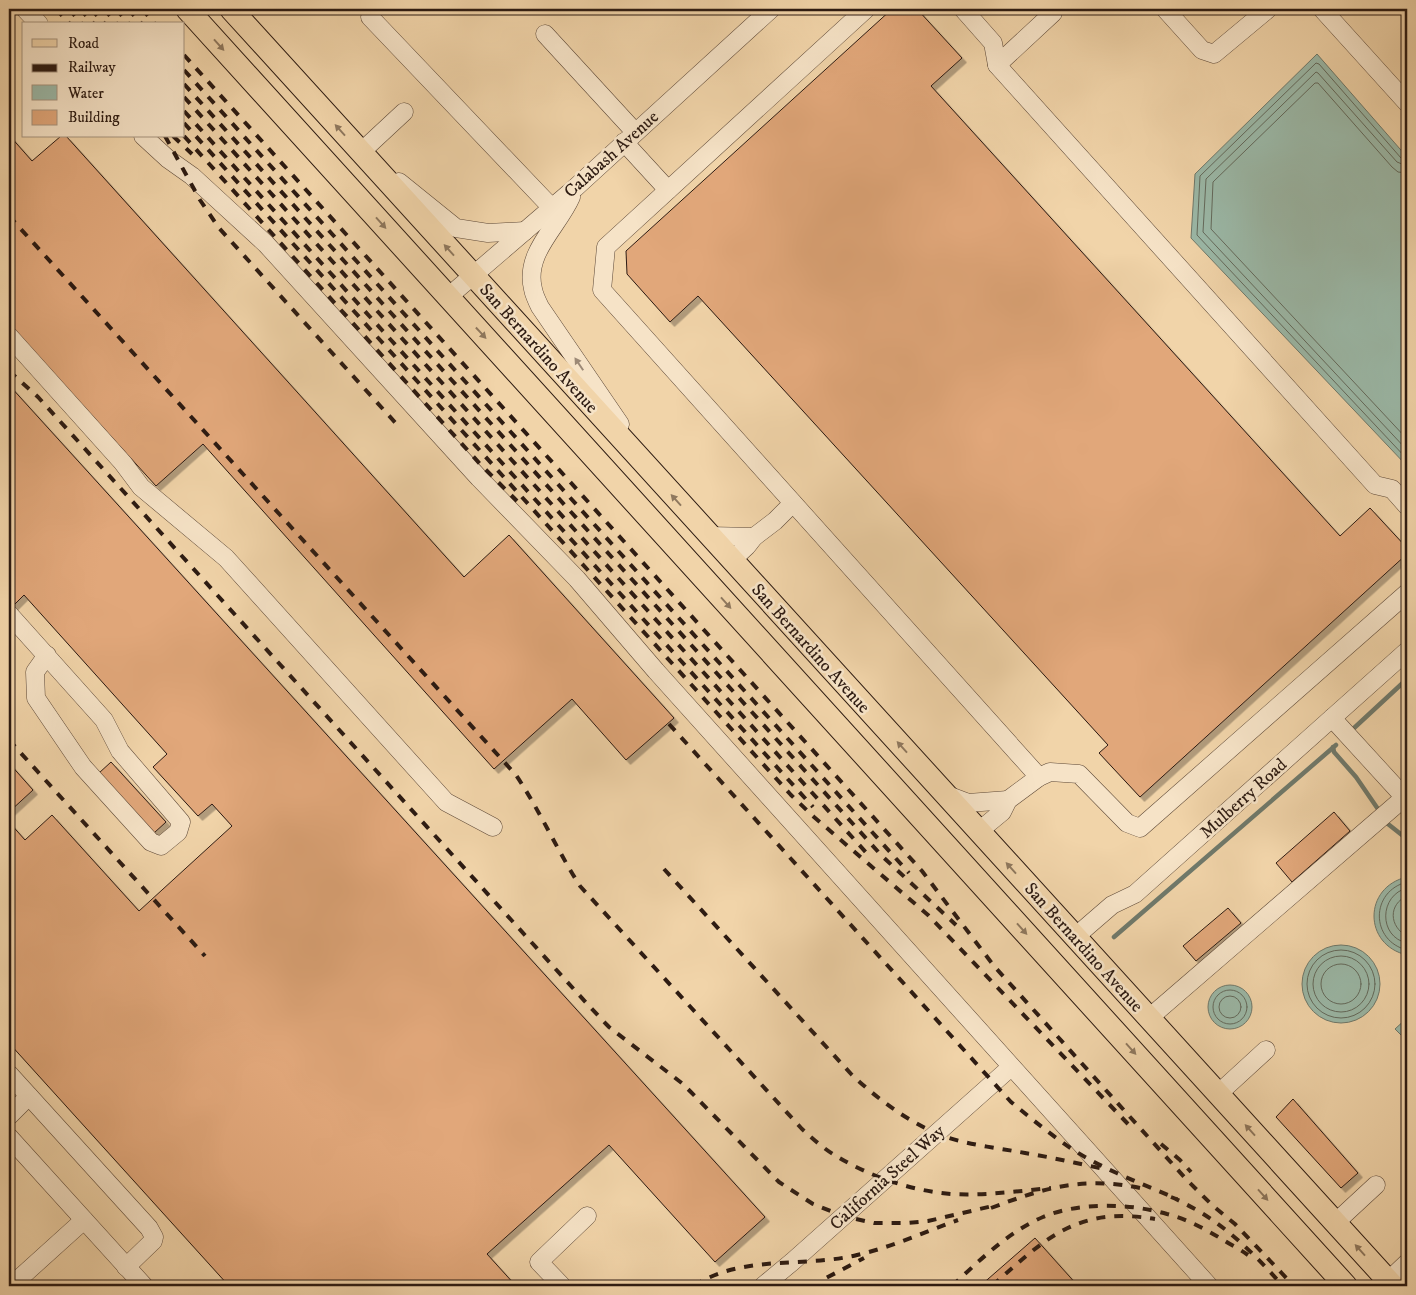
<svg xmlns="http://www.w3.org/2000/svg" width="1416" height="1295" font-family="'IM FELL DW Pica',serif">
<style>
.water{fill:#9bb8a7;stroke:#6f796b}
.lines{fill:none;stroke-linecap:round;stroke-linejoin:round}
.shore{stroke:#646a5c;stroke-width:1}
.stream{stroke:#6f796b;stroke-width:4.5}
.building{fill:#e1a77a;stroke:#2d1b12;filter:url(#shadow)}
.minor-casing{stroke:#5e4938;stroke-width:19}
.major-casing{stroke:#2d1b12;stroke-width:24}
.minor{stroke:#f6e3c7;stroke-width:18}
.major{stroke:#f1d4a9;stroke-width:22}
.rail{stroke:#2d1b12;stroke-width:4;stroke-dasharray:9 9;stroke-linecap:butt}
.oneway{fill:#8f785e}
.oneway2{fill:#9c8976}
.labels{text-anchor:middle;stroke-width:5;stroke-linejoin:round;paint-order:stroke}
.street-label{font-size:18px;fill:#2d1b12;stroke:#f6e3c7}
</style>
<defs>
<filter id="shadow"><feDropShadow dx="4.5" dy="4.5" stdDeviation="0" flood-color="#0004"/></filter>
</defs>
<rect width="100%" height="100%" fill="#f1d4a9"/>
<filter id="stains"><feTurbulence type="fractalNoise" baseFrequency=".004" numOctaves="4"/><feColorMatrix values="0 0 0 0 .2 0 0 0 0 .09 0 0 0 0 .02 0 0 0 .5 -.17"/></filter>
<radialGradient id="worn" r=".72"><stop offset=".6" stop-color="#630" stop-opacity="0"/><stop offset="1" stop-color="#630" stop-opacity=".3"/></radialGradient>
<!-- water -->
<g class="water">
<polygon points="1317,54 1407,157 1407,466 1191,238 1195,174"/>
<path d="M 1407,877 L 1407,955 C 1363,945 1363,887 1407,877 Z"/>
<circle cx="1341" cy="984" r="39"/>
<circle cx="1230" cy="1007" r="22"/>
<polygon points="1407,1018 1407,1041 1395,1029"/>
</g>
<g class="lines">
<!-- shore -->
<g class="shore">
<polyline points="1407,159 1401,158 1319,64 1316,63 1200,176 1197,235 1407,459"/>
<polyline points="1407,166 1397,162 1318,73 1316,72 1206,179 1203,232 1407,450"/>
<polyline points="1407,173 1398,172 1392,167 1318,83 1315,83 1213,182 1211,229 1407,439"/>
<path d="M 1407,882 C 1370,891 1370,941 1407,950"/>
<path d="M 1407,888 C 1379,895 1378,937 1407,943"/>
<path d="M 1407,896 C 1388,904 1389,927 1407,936"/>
<circle cx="1341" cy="984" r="34"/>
<circle cx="1341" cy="984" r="28"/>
<circle cx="1341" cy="984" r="20"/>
<circle cx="1230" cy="1007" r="17"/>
<circle cx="1230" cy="1007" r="11"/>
</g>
<!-- stream -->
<g class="stream">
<polyline points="1353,729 1407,679"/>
<polyline points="1333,747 1334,752 1356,777 1380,812"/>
<polyline points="1384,819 1388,824 1407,839"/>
<polyline points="1114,937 1336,745"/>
</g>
</g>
<!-- building -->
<g class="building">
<polygon points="892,9 917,9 962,58 931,86 1340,536 1370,508 1407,548 1407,554 1140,797 1099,753 1108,745 698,296 670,322 627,274 626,251"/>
<polygon points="9,135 32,161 61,136 66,136 464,577 509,535 674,718 626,760 572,699 494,769 203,444 156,486 9,324"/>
<polygon points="9,385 765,1217 715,1262 609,1145 487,1254 516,1286 229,1286 9,1043 9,822 25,840 52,815 139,911 232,826 212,804 198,816 153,767 167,754 24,595 13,606 9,601"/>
<polygon points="111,762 166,822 154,833 99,773"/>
<polygon points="9,763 33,790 9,812"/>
<polygon points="1334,812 1350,831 1292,882 1276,863"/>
<polygon points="1228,908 1241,923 1196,961 1183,946"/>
<polygon points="1293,1099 1358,1173 1341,1188 1276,1117"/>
<polygon points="1035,1238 1078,1286 980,1286"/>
</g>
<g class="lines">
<!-- minor casing -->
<g class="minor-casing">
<g id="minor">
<polyline points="25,9 39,24"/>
<polyline points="866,9 606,247 602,290 1039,777"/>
<polyline points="963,9 993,43 997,65 1375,485 1392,489 1407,506"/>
<polyline points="1165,9 1202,50 1214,54 1268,9"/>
<polyline points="1322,9 1407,103"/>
<polyline points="370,17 552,208"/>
<polyline points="545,34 635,132"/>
<polyline points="997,65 1053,13"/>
<polyline points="143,136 168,159 192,176 266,244 479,478 577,579 656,671 1209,1286"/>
<polyline points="624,142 668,190"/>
<polyline points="369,159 361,152 404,112"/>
<polyline points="399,182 456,228 488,233 525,231"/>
<path d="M 571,197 C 558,227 524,253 533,289 C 534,295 537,301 540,307 L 620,424"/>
<polyline points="448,297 575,188 771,9"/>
<polyline points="9,336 123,463 141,487 226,558 446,802 493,827"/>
<polyline points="709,536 754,537"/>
<polyline points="732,560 747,546 754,537 775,521 793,503"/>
<polyline points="9,614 104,720 120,751 181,822 178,832 161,846 151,842 83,767 36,698 35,672 47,655"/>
<polyline points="1332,718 1407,800"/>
<polyline points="947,795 968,803 1008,800"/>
<polyline points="979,831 1002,812 1008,800 1039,777 1050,772 1079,774 1127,823 1140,828 1407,593"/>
<polyline points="1075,937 1112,905 1135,894 1407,651"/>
<polyline points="1149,1018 1405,797"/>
<polyline points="9,1074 149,1228 154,1237 153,1241 126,1267"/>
<polyline points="1218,1094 1266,1050"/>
<polyline points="9,1116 29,1096"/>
<polyline points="9,1137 144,1286"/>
<polyline points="1335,1223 1376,1185"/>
<polyline points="1388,1281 1407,1263"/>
<polyline points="11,1286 84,1220"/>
<polyline points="562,1286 539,1262 587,1216"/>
<polyline points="763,1286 792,1262 1011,1067"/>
</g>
</g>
<!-- major casing -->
<g class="major-casing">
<g id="major">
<polyline points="187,9 1346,1286"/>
<polyline points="231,9 1393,1286"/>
</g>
</g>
<!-- minor -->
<use href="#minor" class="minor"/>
<!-- major -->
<use href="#major" class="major"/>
<!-- rail -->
<g class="rail">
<polyline points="56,9 70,24"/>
<polyline points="69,9 82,24"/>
<polyline points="80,9 94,24"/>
<polyline points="91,9 105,24"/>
<polyline points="104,9 117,24"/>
<polyline points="116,9 129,24"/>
<polyline points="128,9 142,24"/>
<polyline points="142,9 155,24"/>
<polyline points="184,55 922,871 994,966 1186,1179 1212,1205 1235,1224 1294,1286"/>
<polyline points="184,70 909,873"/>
<polyline points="184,84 882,856 956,925"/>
<polyline points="184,97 871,858"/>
<polyline points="184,111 813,807"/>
<polyline points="184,123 791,795 814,817 928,915 1128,1124"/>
<polyline points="165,136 200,200 219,228 401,429"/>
<polyline points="173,136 192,154"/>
<polyline points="184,136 480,464 517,501"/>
<path d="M 9,216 L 516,775 C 540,811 557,850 580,886 L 802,1129 C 813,1139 825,1150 838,1157 C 871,1177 913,1191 951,1194 C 985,1196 1018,1191 1051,1188"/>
<polyline points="9,371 38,397 590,1007 609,1027 683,1084 779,1182 813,1204 843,1216 874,1223 907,1223 928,1221 997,1205"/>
<path d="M 669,724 L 1011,1102 C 1032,1119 1052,1136 1075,1151 C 1107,1171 1143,1184 1177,1199"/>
<polyline points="9,740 205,956"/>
<path d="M 664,869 L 852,1075 C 879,1100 908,1122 943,1136 C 969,1145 998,1148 1025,1153 C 1050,1157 1075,1163 1100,1168"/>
<polyline points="1161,1144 1180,1160 1191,1172"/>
<path d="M 1171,1197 C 1179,1200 1187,1205 1195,1209 C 1230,1229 1256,1256 1283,1286"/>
<path d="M 991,1208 C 1044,1188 1083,1176 1140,1188"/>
<path d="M 694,1286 C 742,1254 804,1268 857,1255 C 892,1247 925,1232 958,1220"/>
<polyline points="811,1286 864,1258"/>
<path d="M 952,1286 C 979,1261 1008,1232 1043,1217 C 1079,1202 1129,1203 1167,1214 C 1187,1219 1207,1230 1225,1241 C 1233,1246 1241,1250 1248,1255"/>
<path d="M 992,1286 C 1046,1238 1077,1206 1155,1219"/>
</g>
</g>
<!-- one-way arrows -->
<defs><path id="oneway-solid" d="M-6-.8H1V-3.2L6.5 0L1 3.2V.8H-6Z" transform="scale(1.25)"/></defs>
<g class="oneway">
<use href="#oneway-solid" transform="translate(219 45) rotate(48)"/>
<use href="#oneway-solid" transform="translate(340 130) rotate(-132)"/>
<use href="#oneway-solid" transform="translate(381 223) rotate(48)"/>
<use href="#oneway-solid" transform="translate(449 250) rotate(-132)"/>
<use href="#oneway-solid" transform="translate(481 333) rotate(47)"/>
<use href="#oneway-solid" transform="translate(676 500) rotate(-132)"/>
<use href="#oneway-solid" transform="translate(726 603) rotate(48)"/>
<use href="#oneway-solid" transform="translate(902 747) rotate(-132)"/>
<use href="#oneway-solid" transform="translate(1011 868) rotate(-132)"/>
<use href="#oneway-solid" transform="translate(1022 929) rotate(48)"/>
<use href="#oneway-solid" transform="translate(1131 1049) rotate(48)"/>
<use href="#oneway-solid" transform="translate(1250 1130) rotate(-132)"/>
<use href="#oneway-solid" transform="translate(1263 1195) rotate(48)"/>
<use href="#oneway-solid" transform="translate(1360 1250) rotate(-132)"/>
</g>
<use class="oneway2" href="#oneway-solid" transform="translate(579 364) rotate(-124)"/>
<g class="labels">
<!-- street labels -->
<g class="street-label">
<text transform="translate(611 154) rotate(-42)" y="6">Calabash Avenue</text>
<text transform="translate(539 348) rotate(48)" y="6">San Bernardino Avenue</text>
<text transform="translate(811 648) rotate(48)" y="6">San Bernardino Avenue</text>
<text transform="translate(1243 798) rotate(-42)" y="6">Mulberry Road</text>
<text transform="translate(1084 947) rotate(48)" y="6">San Bernardino Avenue</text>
<text transform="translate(887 1177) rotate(-42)" y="6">California Steel Way</text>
</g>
</g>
<!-- margin -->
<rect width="1416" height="1295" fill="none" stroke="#f1d4a9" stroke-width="30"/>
<rect x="10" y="10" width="1396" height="1275" fill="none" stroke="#2d1b12" stroke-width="2.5"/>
<rect x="15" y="15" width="1386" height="1265" fill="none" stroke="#2d1b12"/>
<!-- legend -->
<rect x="22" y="22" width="162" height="115" fill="#f6e3c7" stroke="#a6937f"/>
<rect x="32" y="39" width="25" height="8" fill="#f1d4a9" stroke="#a6937f"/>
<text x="68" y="48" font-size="15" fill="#2d1b12">Road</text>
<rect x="32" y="64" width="25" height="8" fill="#2d1b12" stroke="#a6937f"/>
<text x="68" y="72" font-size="15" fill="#2d1b12">Railway</text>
<rect x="32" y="85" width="25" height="15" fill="#9bb8a7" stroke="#a6937f"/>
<text x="68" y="98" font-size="15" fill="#2d1b12">Water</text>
<rect x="32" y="110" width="25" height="15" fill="#e1a77a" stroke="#a6937f"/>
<text x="68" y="122" font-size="15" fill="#2d1b12">Building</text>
<rect width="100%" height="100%" filter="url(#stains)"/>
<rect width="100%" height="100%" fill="url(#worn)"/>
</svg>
